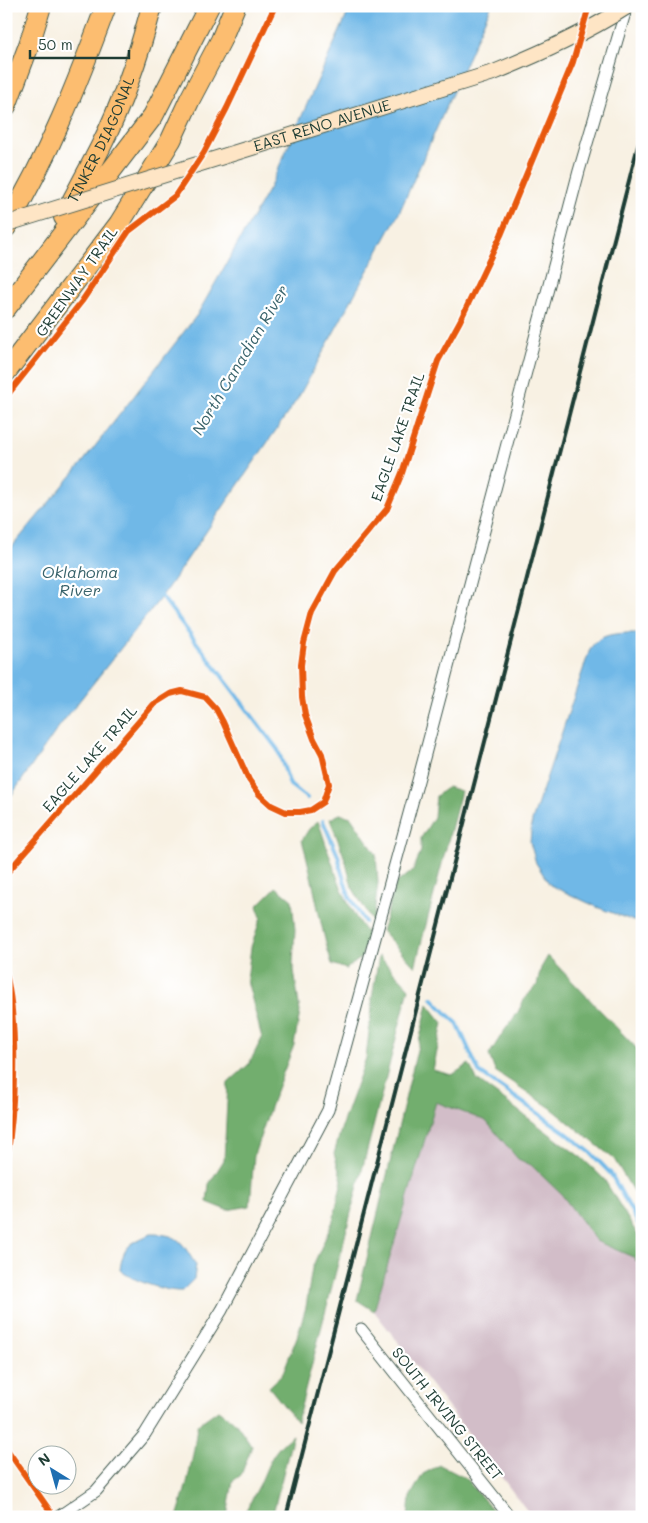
<svg xmlns="http://www.w3.org/2000/svg" width="648" height="1523" font-family="Mali,sans-serif">
<style>
.industrial{fill:#d2bdc8}
.forest{fill:#72ae6e;stroke:#487651}
.water{fill:#6fb8e7;stroke:#477a8e}
.lines{fill:none;stroke-linecap:round;stroke-linejoin:round}
.stream{stroke:#6fb8e7;stroke-width:4}
.street-casing{stroke:#40584e;stroke-width:13}
.highway-casing{stroke:#40584e;stroke-width:22}
.street{stroke:#fff;stroke-width:11}
.highway{stroke:#fcbd6f;stroke-width:20}
.rail{stroke:#1f3d34;stroke-width:4}
.secondary-bridge-casing{stroke:#40584e;stroke-width:17;stroke-linecap:butt}
.secondary-bridge{stroke:#fee5c5;stroke-width:15}
.cycleway-casing{stroke:#fff;stroke-width:9}
.cycleway{stroke:#e8590c;stroke-width:6}
.labels{text-anchor:middle;stroke-width:4.5;stroke-linejoin:round;paint-order:stroke}
.street-label{font-size:15px;fill:#1f3d34;stroke:#fff}
.water-label{font-size:16px;font-style:italic;fill:#37626a;stroke:#fff}
</style>
<rect width="100%" height="100%" fill="#fff"/>
<filter id="ink" filterUnits="userSpaceOnUse"><feTurbulence type="fractalNoise" baseFrequency=".02" numOctaves="2"/><feDisplacementMap in="SourceGraphic" scale="10" xChannelSelector="R" yChannelSelector="G"/><feConvolveMatrix kernelMatrix="1 2 1 2 8 2 1 2 1" color-interpolation-filters="sRGB"/></filter>
<filter id="wash" filterUnits="userSpaceOnUse"><feTurbulence type="fractalNoise" baseFrequency=".0096" numOctaves="4" result="noise"/><feDisplacementMap in="SourceGraphic" scale="20" xChannelSelector="R" yChannelSelector="G"/><feGaussianBlur stdDeviation="1.12" result="paint"/><feColorMatrix in="noise" values="0 0 0 0 0 0 0 0 0 0 0 0 0 0 0 0 0 1.4 0 .05"/><feComposite in="paint" operator="in"/></filter>
<g filter="url(#wash)">
<rect width="100%" height="100%" fill="#f8f1e3"/>
<!-- industrial -->
<polygon class="industrial" points="436,1102 486,1121 518,1159 531,1165 562,1195 596,1241 633,1257 642,1268 642,1517 532,1517 374,1311"/>
<!-- forest -->
<g class="forest">
<polygon points="448,787 461,791 415,967 382,931 396,883 413,871 421,851 421,838 434,817 436,796"/>
<polygon points="340,814 351,817 376,854 378,883 373,923 352,887 345,859 330,819"/>
<path d="M 318,821 C 332,860 342,903 369,936 L 361,958 L 346,969 L 332,964 C 319,924 314,881 302,840 L 309,829 Z"/>
<polygon points="276,887 292,900 295,930 293,963 300,1012 294,1045 273,1099 254,1155 250,1206 227,1210 207,1202 209,1184 224,1160 228,1083 249,1064 262,1038 247,980 251,947 261,917 257,906"/>
<polygon points="379,956 409,988 297,1422 269,1387 282,1375 297,1337 306,1307 312,1268 333,1221 342,1180 334,1154 344,1119 366,1058 372,1007 372,998"/>
<polygon points="548,956 642,1054 642,1206 614,1159 551,1108 495,1071 489,1055 502,1034 518,1012 525,998 537,985 541,968"/>
<polygon points="428,1004 443,1023 433,1070 452,1075 469,1064 477,1080 582,1158 604,1179 642,1242 642,1268 633,1257 596,1241 562,1195 531,1165 518,1159 486,1121 436,1102 374,1311 357,1300"/>
<path d="M 218,1410 L 236,1423 L 252,1446 L 241,1475 L 233,1481 L 227,1517 L 177,1517 C 187,1486 194,1457 197,1425 Z"/>
<path d="M 293,1435 L 272,1517 L 245,1517 L 245,1512 C 250,1503 255,1493 260,1484 C 270,1461 272,1451 293,1435 Z"/>
<polygon points="440,1465 465,1478 499,1517 408,1517 410,1497 423,1474"/>
</g>
<!-- water -->
<g class="water">
<polygon points="351,6 491,6 399,213 298,398 162,596 58,728 6,803 6,554 82,463 197,315 270,187"/>
<path d="M 627,633 L 642,633 L 642,924 L 599,908 L 550,885 L 536,863 L 530,842 L 532,821 L 590,649 C 599,635 611,634 627,633 Z"/>
<path d="M 151,1234 C 181,1234 181,1242 196,1265 L 194,1279 L 182,1291 C 166,1292 131,1280 120,1270 C 123,1246 130,1243 151,1234 Z"/>
</g>
<g class="lines">
<!-- stream -->
<g class="stream">
<polyline points="159,593 278,750 290,785 307,798"/>
<polyline points="323,821 339,858 340,867 349,896 365,922"/>
<polyline points="432,998 448,1015 457,1023 479,1072 565,1132 591,1153 611,1174 642,1230"/>
</g>
</g>
</g>
<g filter="url(#ink)">
<g class="lines">
<!-- street casing -->
<g class="street-casing">
<g id="street">
<polyline points="361,1329 510,1517"/>
<polyline points="58,1517 96,1491 145,1434 222,1310 328,1110 419,777 579,171 627,6"/>
</g>
</g>
<!-- highway casing -->
<g class="highway-casing">
<g id="highway">
<polyline points="6,106 29,45 41,6"/>
<path id="s1" d="M 64,217 C 76,193 89,170 101,146 C 123,102 139,54 152,6"/>
<path d="M 6,227 C 48,157 78,82 106,6"/>
<polyline points="6,308 153,116 209,6"/>
<polyline points="6,372 119,224 171,140 190,99 221,40 235,6"/>
</g>
</g>
<!-- street -->
<use href="#street" class="street"/>
<!-- highway -->
<use href="#highway" class="highway"/>
<!-- rail -->
<polyline class="rail" points="286,1517 642,130"/>
<!-- secondary-bridge casing -->
<g class="secondary-bridge-casing">
<g id="secondary-bridge">
<path id="s2" d="M 6,224 L 495,72 C 541,53 586,33 628,6"/>
</g>
</g>
<!-- secondary-bridge -->
<use href="#secondary-bridge" class="secondary-bridge"/>
<!-- cycleway casing -->
<g class="cycleway-casing">
<g id="cycleway">
<polyline points="6,397 82,301 129,231 175,196 204,152 227,108 275,6"/>
<polyline points="6,874 154,704 170,694 182,691 205,697 216,709 223,722 249,780 259,794 271,805 286,812 300,812 311,810 323,802 329,784 322,754 314,739 305,715 302,697 301,665 304,643 312,613 335,571 387,509 402,473 438,361 460,321 501,235 573,62 589,6"/>
<path d="M 6,973 C 19,1030 15,1108 6,1166"/>
<polyline points="6,1448 50,1511 50,1517"/>
</g>
</g>
<!-- cycleway -->
<use href="#cycleway" class="cycleway"/>
</g>
</g>
<g class="labels">
<!-- street labels -->
<g class="street-label">
<text dy="5" stroke="none"><textPath href="#s2" startOffset="331">EAST RENO AVENUE</textPath></text>
<text dy="5" stroke="none"><textPath href="#s1" startOffset="86">TINKER DIAGONAL</textPath></text>
<text transform="translate(77 282) rotate(-55)" y="5">GREENWAY TRAIL</text>
<text transform="translate(398 437) rotate(-71)" y="5">EAGLE LAKE TRAIL</text>
<text transform="translate(90 759) rotate(-49)" y="5">EAGLE LAKE TRAIL</text>
<text transform="translate(447 1414) rotate(51)" y="5">SOUTH IRVING STREET</text>
</g>
<!-- water labels -->
<g class="water-label">
<text transform="translate(240 360) rotate(-59)" y="6">North Canadian River</text>
<text x="80" y="578">Oklahoma<tspan x="80" dy="18">River</tspan></text>
</g>
</g>
<!-- margin -->
<rect width="648" height="1523" fill="none" stroke="#fff" stroke-width="25"/>
<!-- north arrow -->
<g transform="translate(52 1470) rotate(323)"><circle r="24" fill="#ffffff" stroke="#a5b1ae"/>
<path d="M0-4L9 19L0 12L-9 19Z" fill="#1f6fb2"/>
<text y="-8" font-size="14" font-weight="bold" text-anchor="middle" fill="#1f3d34">N</text>
</g>
<!-- scale -->
<path d="M30 50v8h99v-8" fill="none" stroke="#1f3d34" stroke-width="2.5"/>
<text x="38" y="50" font-size="15" fill="#1f3d34" stroke="#ffffff" stroke-width="4" paint-order="stroke">50 m</text>
</svg>
